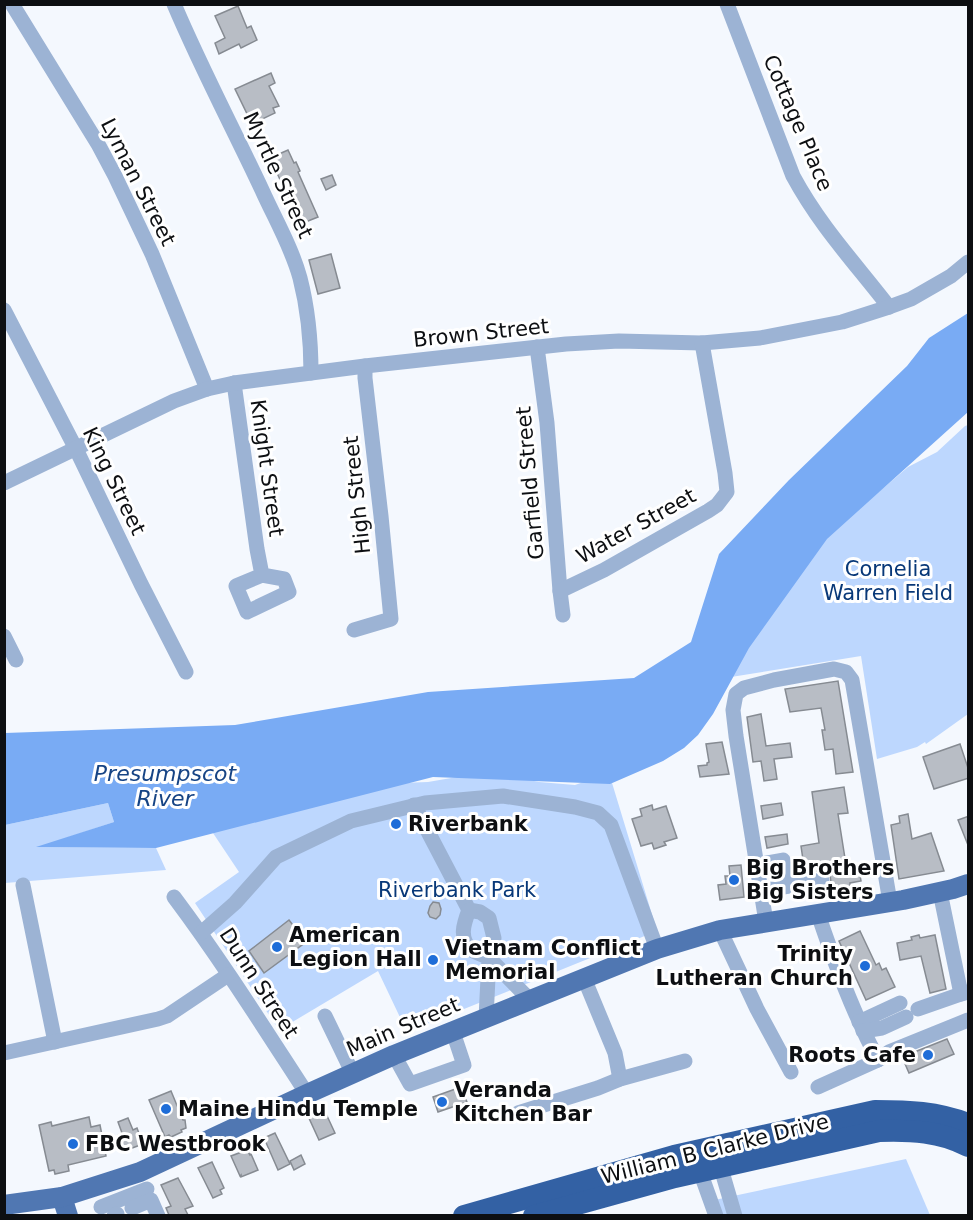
<svg xmlns="http://www.w3.org/2000/svg" width="973" height="1220" font-family="'DejaVu Sans',sans-serif">
<style>
.green{fill:#bdd7fe}
.water{fill:#79abf4}
.building{fill:#b8bdc5;stroke:#868b92;stroke-width:1.5}
.lines{fill:none;stroke-linecap:round;stroke-linejoin:round}
.minor{stroke:#9cb3d4;stroke-width:15}
.major{stroke:#5077b2;stroke-width:20}
.highway{stroke:#3361a4;stroke-width:22}
.poi-dot{fill:#1e6dd8;stroke:#fff;stroke-width:2}
.labels{text-anchor:middle;stroke-width:6;stroke-linejoin:round;paint-order:stroke}
.street-label{font-size:21px;fill:#0d0f12;stroke:#fff}
.park-label{font-size:21px;fill:#083878;stroke:#fff}
.poi-label{font-size:21px;font-weight:bold;fill:#0d0f12;stroke:#fff;text-anchor:start}
.water-label{font-size:22px;font-style:italic;fill:#164485;stroke:#fff}
</style>
<rect width="100%" height="100%" fill="#f4f8fe"/>
<!-- green -->
<g class="green">
<polygon points="968,425 968,714 926,744 925,742 917,747 877,759 861,656 731,677 784,573 908,467 937,452 965,426"/>
<polygon points="609,773 657,931 407,1032 378,971 279,1030 195,903 239,872 209,827 400,783 428,782 457,777 500,774 539,782 575,785"/>
<polygon points="108,803 114,822 39,847 156,848 166,870 5,883 5,825"/>
<polygon points="906,1159 930,1215 718,1215 705,1202"/>
</g>
<!-- water -->
<polygon class="water" points="968,313 968,412 827,539 749,648 713,714 698,735 684,748 663,761 610,784 433,777 156,848 36,847 114,822 108,803 5,825 5,733 235,725 428,692 634,678 691,642 719,554 789,480 907,366 929,338"/>
<!-- building -->
<g class="building">
<polygon points="238,6 247,28 251,26 257,40 241,48 239,44 219,54 215,43 225,38 215,16"/>
<polygon points="271,73 275,83 269,86 279,106 273,108 275,113 252,124 235,89"/>
<polygon points="288,150 294,163 296,162 300,171 298,172 318,217 303,223 292,197 289,199 270,158"/>
<polygon points="332,175 336,185 326,190 321,179"/>
<polygon points="331,254 340,288 318,294 309,260"/>
<polygon points="838,681 853,772 836,774 833,749 825,750 822,730 825,730 821,708 790,712 785,689"/>
<polygon points="761,714 766,746 790,743 792,757 774,759 777,779 764,781 761,761 753,762 747,717"/>
<polygon points="722,742 729,774 700,777 698,766 707,765 707,763 709,762 706,744"/>
<polygon points="960,744 969,771 969,778 934,789 923,757"/>
<polygon points="844,787 848,813 838,814 847,871 859,869 861,881 850,883 850,889 828,893 827,888 831,883 830,874 826,871 821,870 805,873 801,846 819,843 812,792"/>
<polygon points="781,803 783,815 763,819 761,806"/>
<polygon points="652,805 653,810 666,806 677,838 664,842 666,845 654,849 652,843 641,846 632,819 642,816 640,809"/>
<polygon points="908,814 912,839 931,833 944,871 899,879 891,825 900,823 899,816"/>
<polygon points="969,816 969,845 968,845 958,820"/>
<polygon points="787,834 788,844 767,848 765,837"/>
<polygon points="741,865 744,897 720,900 718,885 726,884 725,876 730,876 729,866"/>
<polygon points="433,902 439,903 441,909 440,915 436,919 430,917 428,913 430,906"/>
<polygon points="289,920 306,942 264,973 249,951"/>
<polygon points="860,931 876,965 879,963 882,970 886,968 895,987 866,1000 839,941"/>
<polygon points="919,935 920,938 935,935 946,989 930,993 921,956 900,960 897,943 912,940 911,937"/>
<polygon points="947,1039 954,1054 909,1073 902,1057"/>
<polygon points="461,1087 467,1102 438,1112 433,1097"/>
<polygon points="171,1091 183,1120 185,1120 186,1128 181,1130 182,1132 171,1137 169,1135 165,1137 149,1100"/>
<polygon points="321,1103 335,1133 319,1140 308,1116 311,1114 309,1109"/>
<polygon points="89,1117 91,1127 100,1125 106,1156 68,1165 69,1171 55,1174 54,1170 49,1171 39,1125 51,1122 52,1126"/>
<polygon points="128,1118 133,1130 137,1128 143,1144 124,1151 118,1135 122,1133 118,1122"/>
<polygon points="275,1133 290,1164 278,1170 264,1138"/>
<polygon points="247,1150 250,1155 251,1154 258,1170 241,1177 241,1175 240,1176 231,1156"/>
<polygon points="301,1155 305,1164 294,1170 290,1161"/>
<polygon points="212,1162 224,1188 220,1190 222,1194 213,1198 198,1168"/>
<polygon points="178,1178 193,1206 185,1209 188,1215 169,1215 166,1208 171,1206 161,1185"/>
</g>
<g class="lines">
<!-- minor -->
<g class="minor">
<polyline points="12,4 98,144 115,176 152,254 207,389"/>
<path d="M 174,4 C 201,68 233,128 262,190 C 275,219 292,248 300,278 C 308,309 311,341 311,373"/>
<path d="M 727,4 L 793,176 C 820,226 855,263 889,307"/>
<polyline points="4,310 76,449 141,584 186,672"/>
<polyline points="537,347 547,423 560,591 563,615"/>
<polyline points="234,383 257,549 262,575 236,586 247,612 289,592 284,579 262,575"/>
<polyline points="4,483 174,401 207,389 234,383 365,366 566,344 619,341 702,343 760,338 842,322 889,307 911,299 951,276 968,262"/>
<polyline points="560,591 604,570 708,511 717,505 727,492 725,473 702,343"/>
<polyline points="354,630 391,619 381,516 365,378 365,366"/>
<polyline points="4,636 16,660"/>
<polyline points="414,805 469,910 480,912 489,918 494,938 489,958 530,1000"/>
<polyline points="756,865 783,860 787,886"/>
<polyline points="23,885 55,1042"/>
<polyline points="761,891 822,880"/>
<polyline points="940,892 961,994 968,992"/>
<path d="M 174,897 C 222,961 264,1028 307,1094"/>
<path d="M 469,910 C 464,923 458,939 472,950 C 476,953 484,955 489,958 L 486,1018"/>
<path d="M 818,914 C 835,964 853,1013 878,1060"/>
<polyline points="766,922 736,736 733,710 736,694 744,688 774,680 834,669 846,672 852,680 890,902"/>
<polyline points="720,930 757,1009 791,1072"/>
<polyline points="201,933 235,903 276,857 351,821 425,803 503,796 575,807 598,813 611,825 657,949"/>
<polyline points="584,978 615,1053 620,1079"/>
<polyline points="918,1009 961,994"/>
<polyline points="325,1016 353,1074"/>
<polyline points="859,1022 900,1003"/>
<polyline points="863,1031 882,1028 906,1017"/>
<polyline points="4,1053 158,1019 167,1016 228,975"/>
<polyline points="394,1055 410,1084 464,1065 453,1032"/>
<polyline points="818,1087 878,1060 889,1052 968,1020"/>
<polyline points="518,1113 598,1088 620,1079 685,1061"/>
<polyline points="718,1158 735,1216"/>
<polyline points="697,1163 716,1216"/>
<polyline points="101,1207 147,1189"/>
<polyline points="132,1208 151,1200 158,1216"/>
<polyline points="114,1216 117,1214"/>
</g>
<!-- major -->
<g class="major">
<polyline points="62,1197 68,1216"/>
<polyline points="4,1205 62,1197 140,1172 307,1094 394,1055 657,949 720,930 903,900 953,889 968,884"/>
</g>
<!-- highway -->
<g class="highway">
<path d="M 464,1216 L 674,1156 L 875,1111 C 909,1111 936,1112 968,1124"/>
<path d="M 534,1216 L 675,1177 L 879,1131 C 910,1130 941,1131 968,1146"/>
</g>
</g>
<!-- markers -->
<g class="poi-dot">
<circle cx="396" cy="824" r="6"/>
<circle cx="734" cy="880" r="6"/>
<circle cx="277" cy="947" r="6"/>
<circle cx="433" cy="960" r="6"/>
<circle cx="865" cy="966" r="6"/>
<circle cx="928" cy="1055" r="6"/>
<circle cx="442" cy="1102" r="6"/>
<circle cx="166" cy="1109" r="6"/>
<circle cx="73" cy="1144" r="6"/>
</g>
<g class="labels">
<!-- street labels -->
<g class="street-label">
<text transform="translate(798 123) rotate(67)" y="7">Cottage Place</text>
<text transform="translate(278 175) rotate(65)" y="7">Myrtle Street</text>
<text transform="translate(138 182) rotate(63)" y="7">Lyman Street</text>
<text transform="translate(481 333) rotate(-6)" y="7">Brown Street</text>
<text transform="translate(267 468) rotate(82)" y="7">Knight Street</text>
<text transform="translate(114 481) rotate(64)" y="7">King Street</text>
<text transform="translate(530 483) rotate(-95)" y="7">Garfield Street</text>
<text transform="translate(357 495) rotate(-96)" y="7">High Street</text>
<text transform="translate(636 526) rotate(-29)" y="7">Water Street</text>
<text transform="translate(259 983) rotate(57)" y="7">Dunn Street</text>
<text transform="translate(403 1027) rotate(-23)" y="7">Main Street</text>
<text transform="translate(715 1149) rotate(-14)" y="7">William B Clarke Drive</text>
</g>
<!-- park labels -->
<g class="park-label">
<text x="888" y="576">Cornelia<tspan x="888" dy="24">Warren Field</tspan></text>
<text x="457" y="897">Riverbank Park</text>
</g>
<!-- poi labels -->
<g class="poi-label">
<text x="408" y="831">Riverbank</text>
<text x="746" y="875">Big Brothers<tspan x="746" dy="24">Big Sisters</tspan></text>
<text x="289" y="942">American<tspan x="289" dy="24">Legion Hall</tspan></text>
<text x="445" y="955">Vietnam Conflict<tspan x="445" dy="24">Memorial</tspan></text>
<text x="853" y="961" text-anchor="end">Trinity<tspan x="853" dy="24">Lutheran Church</tspan></text>
<text x="916" y="1062" text-anchor="end">Roots Cafe</text>
<text x="454" y="1097">Veranda<tspan x="454" dy="24">Kitchen Bar</tspan></text>
<text x="178" y="1116">Maine Hindu Temple</text>
<text x="85" y="1151">FBC Westbrook</text>
</g>
<!-- water labels -->
<g class="water-label">
<text x="165" y="781">Presumpscot<tspan x="165" dy="25">River</tspan></text>
</g>
</g>
<!-- border -->
<rect width="973" height="1220" fill="none" stroke="#0d0f12" stroke-width="12"/>
</svg>
